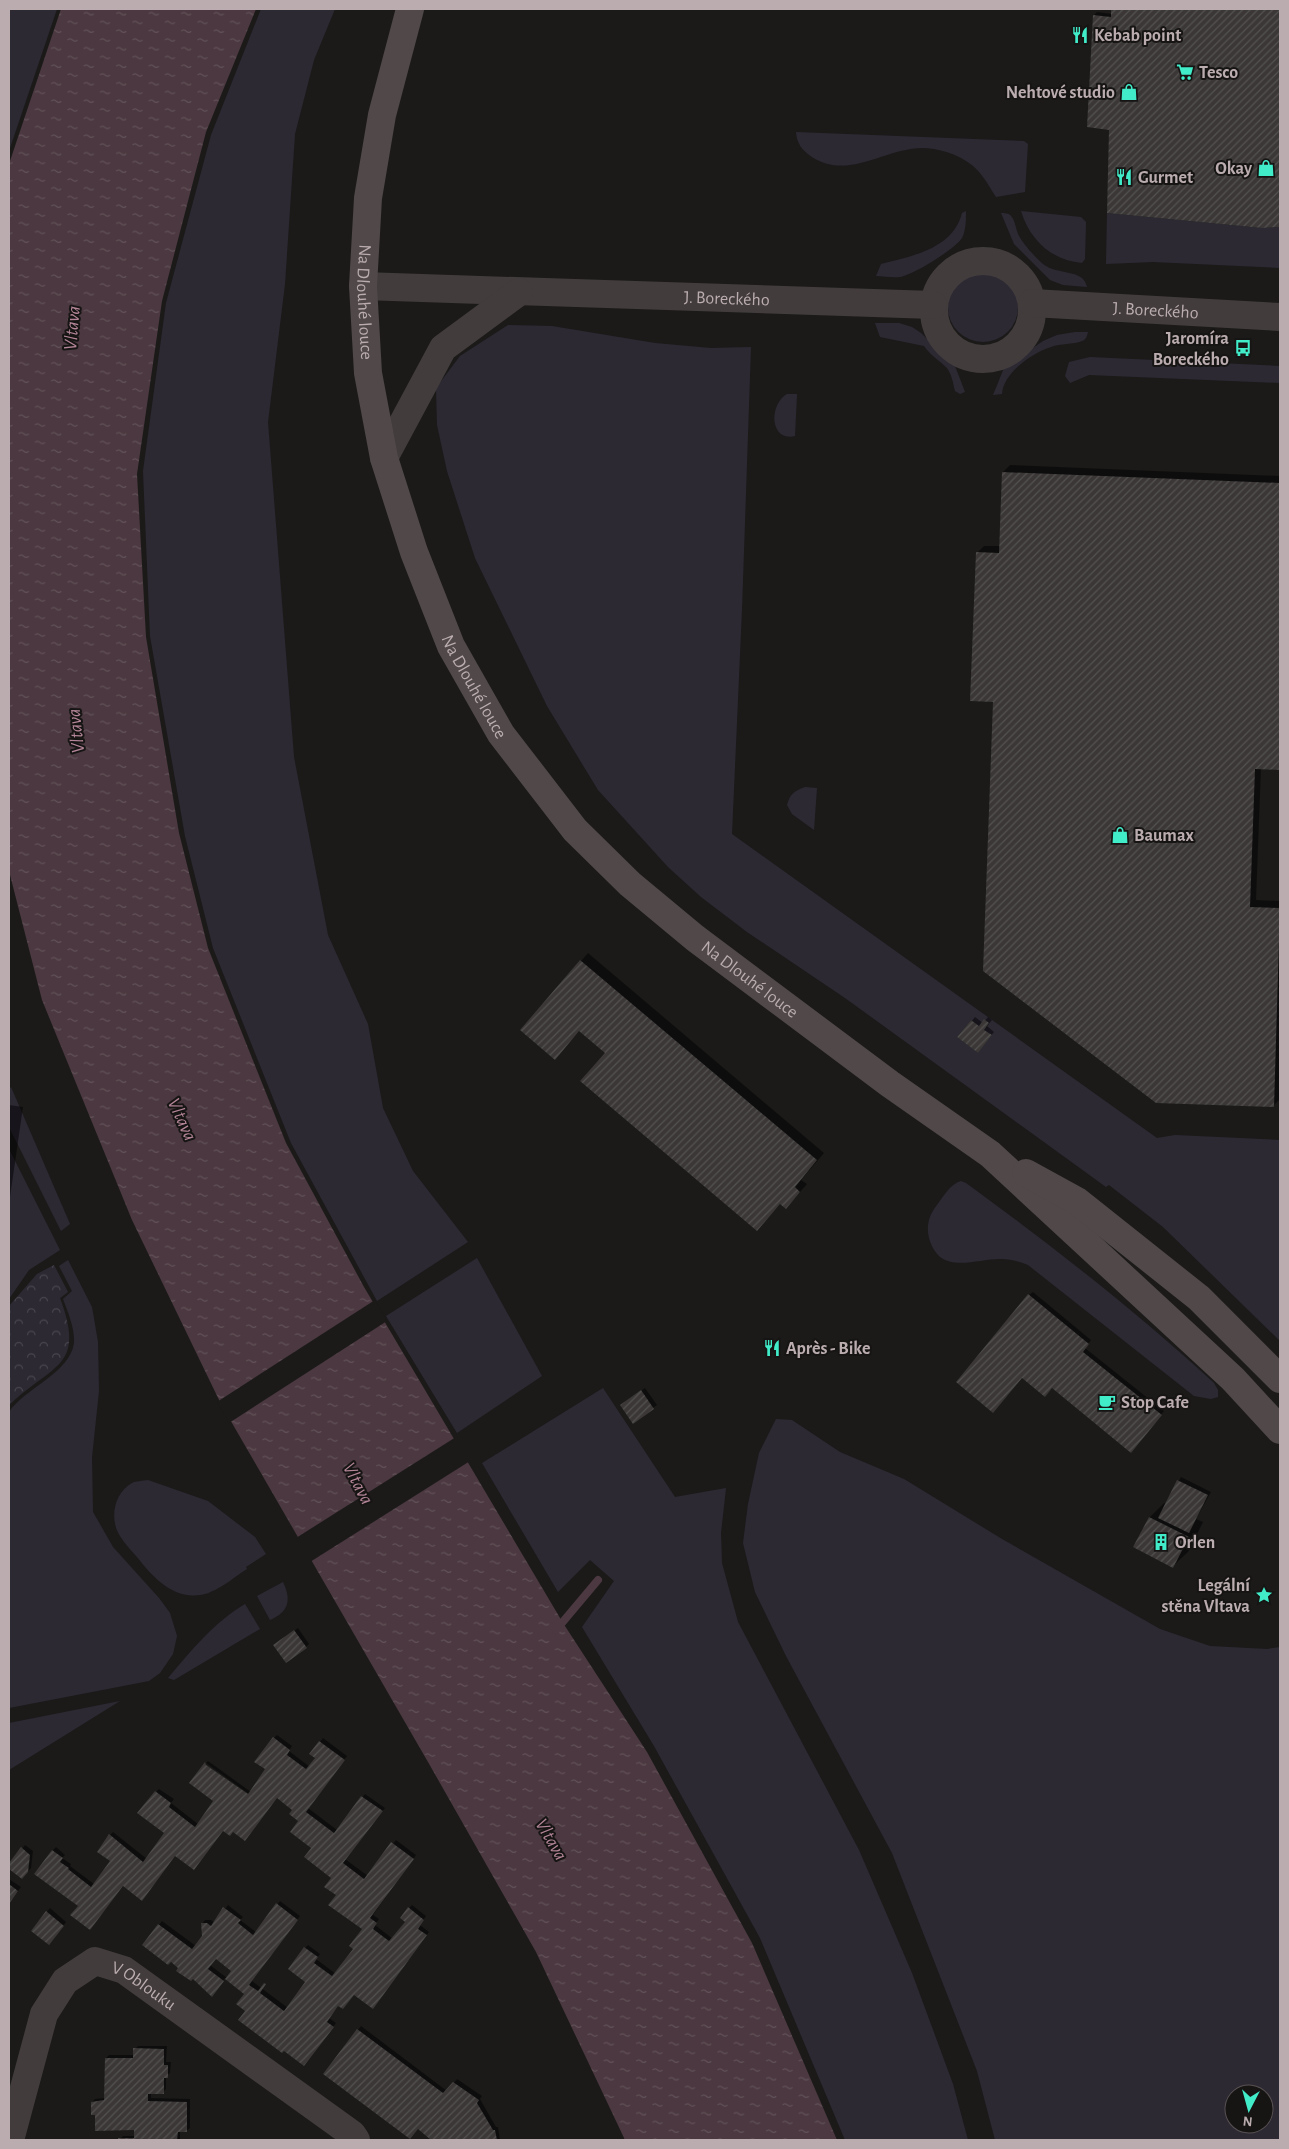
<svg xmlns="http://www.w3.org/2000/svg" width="1289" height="2149" font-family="'Alegreya Sans',sans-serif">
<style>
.grass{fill:#2c2933;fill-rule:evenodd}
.park{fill:url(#park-crowns)}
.water{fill:url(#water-ripples)}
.pier{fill:#1b1a19}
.shadow{fill:#0007;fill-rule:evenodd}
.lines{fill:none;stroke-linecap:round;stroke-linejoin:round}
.stream{stroke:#4b3840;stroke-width:8}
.building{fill:url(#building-hatch)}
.street{stroke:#423c3d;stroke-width:28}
.secondary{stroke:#504849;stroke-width:28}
.labels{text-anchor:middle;stroke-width:4;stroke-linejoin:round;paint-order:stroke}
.poi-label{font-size:18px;font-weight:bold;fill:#baacaf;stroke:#161514;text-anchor:start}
.street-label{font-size:18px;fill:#baacaf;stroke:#161514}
.water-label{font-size:19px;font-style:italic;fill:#b48598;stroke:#161514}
</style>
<defs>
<pattern id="park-crowns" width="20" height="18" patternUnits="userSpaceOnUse" patternTransform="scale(1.25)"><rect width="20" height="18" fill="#2c2933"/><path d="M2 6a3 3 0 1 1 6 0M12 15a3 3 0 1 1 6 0" fill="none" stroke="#48454e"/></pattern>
<pattern id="water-ripples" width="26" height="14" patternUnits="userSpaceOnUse" patternTransform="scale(1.25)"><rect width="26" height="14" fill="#4b3840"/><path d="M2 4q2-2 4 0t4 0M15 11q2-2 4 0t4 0" fill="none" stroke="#635259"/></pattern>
<pattern id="building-hatch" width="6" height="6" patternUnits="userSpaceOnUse" patternTransform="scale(1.25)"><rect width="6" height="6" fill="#3a3736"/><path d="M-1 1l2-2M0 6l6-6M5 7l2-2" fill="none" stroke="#545151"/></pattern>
</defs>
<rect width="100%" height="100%" fill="#1b1a19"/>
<!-- grass -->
<g class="grass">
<polygon points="9,9 57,9 9,151"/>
<polygon points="261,9 335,9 314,60 295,134 285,284 268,422 294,757 328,935 368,1024 383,1108 413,1171 468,1242 377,1301 291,1143 213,948 185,836 150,636 143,471 166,303 211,135"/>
<path d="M 796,132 L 1024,141 L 1028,144 L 1025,192 L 996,197 C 991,190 988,183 983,177 C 972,161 953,152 934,149 C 891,141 853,183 812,157 C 802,150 797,144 796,132 Z"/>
<path d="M 966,211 C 966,220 966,230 962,238 C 955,249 913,275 900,277 C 892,278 884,276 876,276 L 881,264 C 912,256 953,249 962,213 Z"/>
<path d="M 1021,211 L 1081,217 L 1086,222 L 1085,259 L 1082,263 C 1051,260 1030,240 1021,211 Z"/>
<path d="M 1001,213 C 1004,213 1009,213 1011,216 C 1015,220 1016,229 1018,234 C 1023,244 1034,256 1043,264 C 1058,276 1083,268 1087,287 L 1063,285 L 1050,280 L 1014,244 Z"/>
<polygon points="1107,213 1262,228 1280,227 1280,268 1153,262 1106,264"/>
<circle cx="983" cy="307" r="35"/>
<path d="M 875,323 L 899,323 L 912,327 L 921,333 L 955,366 L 965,392 L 960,394 L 955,391 C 953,383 952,375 947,368 C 939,360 931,356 924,346 L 880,337 Z"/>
<path d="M 508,325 L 552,326 L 655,343 L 711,348 L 751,347 L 742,609 L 732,834 L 1157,1138 L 1175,1135 L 1280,1140 L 1280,1341 L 1163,1227 L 1109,1185 L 1106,1187 L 845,998 L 747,932 L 701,897 L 668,867 L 598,790 L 547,706 L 475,558 L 447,471 L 437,425 L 436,388 L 460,356 ZM 984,1019 L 989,1024 L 984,1030 L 991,1036 L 978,1053 L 957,1037 L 971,1020 L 979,1026 Z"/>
<path d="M 1075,332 L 1088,332 C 1087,336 1086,340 1082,341 C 1073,345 1060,343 1051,347 C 1032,353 1003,373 1002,394 L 993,395 L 1004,368 L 1043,341 L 1057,335 Z"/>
<polygon points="1090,357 1280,366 1280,383 1089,375 1070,383 1065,376 1069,362"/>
<path d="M 787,394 L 797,394 L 795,436 C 769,442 769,404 787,394 Z"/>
<path d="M 805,787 L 817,788 L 814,830 L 792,814 L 787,805 C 790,794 794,791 805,787 Z"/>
<polygon points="11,1087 70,1224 61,1231 9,1127 9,1089"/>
<polygon points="9,1149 60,1250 29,1270 9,1299"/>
<path d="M 961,1181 L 966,1183 C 1052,1246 1136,1311 1214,1383 L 1218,1390 L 1218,1397 L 1211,1399 L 1194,1396 L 1028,1265 C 1020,1262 1011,1259 1002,1259 C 975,1258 940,1277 929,1238 C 926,1226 929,1215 937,1205 C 943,1197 950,1184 961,1181 Z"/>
<polygon points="477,1258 542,1376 457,1433 386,1316"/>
<path d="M 68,1260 L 92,1307 L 98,1342 L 99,1391 L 92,1457 L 93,1512 L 113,1547 L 159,1598 L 170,1613 L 177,1636 L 173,1654 L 160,1673 L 149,1681 L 9,1708 L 9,1412 C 25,1388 70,1373 74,1343 C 75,1329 68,1312 63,1299 L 72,1291 L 59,1266 Z"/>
<polygon points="603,1388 675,1497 726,1488 721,1533 722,1563 738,1622 859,1850 912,1973 953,2084 968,2140 845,2140 760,1938 654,1746 582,1627 614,1581 590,1560 558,1592 482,1463"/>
<path d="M 776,1419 L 792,1420 L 840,1452 L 904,1479 L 1002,1539 L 1160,1629 L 1210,1646 L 1267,1649 L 1280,1647 L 1280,2140 L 995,2140 L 977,2071 L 892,1853 L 786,1656 L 755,1592 L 743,1543 L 748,1504 L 759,1453 ZM 1234,2094 L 1264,2094 L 1264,2124 L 1234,2124 Z"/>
<path d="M 148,1480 L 208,1501 L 255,1537 L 266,1554 L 246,1567 L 247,1569 C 233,1578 216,1593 200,1595 C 172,1599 152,1576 137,1557 C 131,1550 125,1544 120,1536 C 109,1519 114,1493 132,1483 C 136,1481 143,1481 148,1480 Z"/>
<path d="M 283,1582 C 292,1601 288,1612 270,1620 L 257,1596 Z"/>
<path d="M 245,1604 L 260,1629 L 174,1680 L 168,1678 C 192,1650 213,1623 245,1604 Z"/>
<polygon points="120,1701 9,1770 9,1723"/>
</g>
<!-- park -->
<path class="park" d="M 54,1265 L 68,1292 L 60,1298 C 86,1368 53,1363 9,1405 L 9,1306 L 37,1274 Z"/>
<!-- water -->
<polygon class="water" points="61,9 256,9 206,132 162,301 137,474 146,637 179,833 208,948 286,1143 364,1287 563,1623 647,1752 752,1943 837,2140 625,2140 536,1952 428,1762 221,1404 132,1220 42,1000 9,871 9,164"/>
<!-- pier -->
<g class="pier">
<polygon points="375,1300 387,1321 229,1423 217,1402"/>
<polygon points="456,1437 470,1461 310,1562 296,1538"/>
</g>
<!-- shadow -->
<g class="shadow">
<polygon points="1112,9 1280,9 1280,226 1262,227 1110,128 1094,15 1097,12 1112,14"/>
<polygon points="1010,465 1280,476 1280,769 1261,768 1256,900 1280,901 1280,1099 1273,1106 995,701 977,553 984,546 1000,546 1003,472"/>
<polygon points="588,953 824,1153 801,1180 807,1184 793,1200 781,1203 757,1229 606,1053 580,1030 522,1030"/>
<polygon points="975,1017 983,1023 988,1017 992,1020 987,1026 994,1032 981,1048 959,1037"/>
<polygon points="9,1105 23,1107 9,1204"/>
<polygon points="1033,1292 1091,1340 1085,1348 1164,1411 1134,1448 1052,1387 1022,1376 1029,1295"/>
<polygon points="645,1388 657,1405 633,1422 625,1402"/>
<polygon points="1181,1477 1211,1492 1196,1519 1203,1522 1188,1552 1173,1566 1135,1546 1150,1517 1164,1503 1166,1504"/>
<polygon points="298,1628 309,1644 306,1647 274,1645"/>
<path d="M 277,1735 L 292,1746 L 289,1751 L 310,1767 L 317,1758 L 311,1754 L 323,1738 L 347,1756 L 308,1808 L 337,1830 L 365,1794 L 385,1808 L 345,1859 L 368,1876 L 396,1840 L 416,1855 L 373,1915 L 379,1919 L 375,1925 L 393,1939 L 406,1922 L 409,1908 L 412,1905 L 426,1916 L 420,1925 L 429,1932 L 376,2004 L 354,1993 L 339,2004 L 329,2018 L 336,2023 L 307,2061 L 247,2011 L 245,1993 L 225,1978 L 215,1992 L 144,1944 L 162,1921 L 196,1946 L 203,1937 L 202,1924 L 205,1920 L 211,1920 L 215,1923 L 228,1905 L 243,1917 L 240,1920 L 256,1932 L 280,1901 L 300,1916 L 252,1981 L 288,2008 L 307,1982 L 305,1948 L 308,1945 L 320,1954 L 316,1959 L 336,1974 L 355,1949 L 364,1929 L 337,1895 L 333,1877 L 313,1848 L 294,1810 L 277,1797 L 234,1831 L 223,1830 L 175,1855 L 124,1885 L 90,1929 L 53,1850 L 56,1847 L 65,1855 L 62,1858 L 71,1864 L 70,1866 L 94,1884 L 112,1861 L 110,1835 L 113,1832 L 147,1859 L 166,1833 L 156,1792 L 159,1789 L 174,1799 L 171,1803 L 198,1824 L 253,1797 L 206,1763 L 208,1761 L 251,1792 L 267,1769 L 274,1738 ZM 216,1958 L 233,1971 L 227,1978 L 210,1965 Z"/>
<polygon points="25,1845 33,1851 31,1868 22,1878 9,1865"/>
<polygon points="9,1879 21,1887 9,1903"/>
<polygon points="50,1908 66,1922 52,1941 32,1931"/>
<polygon points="361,2026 447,2091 457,2079 482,2096 480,2099 496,2127 498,2127 500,2140 433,2140 430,2135 325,2073"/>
<polygon points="138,2046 167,2046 166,2062 171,2062 170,2073 166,2076 166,2089 163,2092 151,2092 151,2098 190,2099 190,2128 186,2131 180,2131 180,2140 119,2140 123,2136 135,2136 135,2129 96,2114 92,2103 95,2099 105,2098 106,2058 109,2055 134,2055 135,2049"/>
</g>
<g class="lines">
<!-- stream -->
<polyline class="stream" points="556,1630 598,1580"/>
</g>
<!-- building -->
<g class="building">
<polygon points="1111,9 1280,9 1280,227 1262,228 1107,213 1109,130 1087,127 1093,15 1111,17"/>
<polygon points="1002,472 1280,483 1280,770 1255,769 1250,907 1280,908 1274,1107 1156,1103 983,971 993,702 970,701 976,552 999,553"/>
<polygon points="580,960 817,1160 795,1187 800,1192 786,1209 780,1204 757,1231 580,1081 605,1053 579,1031 555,1060 520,1030"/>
<polygon points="984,1019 989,1023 984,1030 992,1035 978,1053 957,1037 971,1020 979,1026"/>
<polygon points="1028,1294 1089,1344 1083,1352 1162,1415 1131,1453 1052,1388 1045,1397 1022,1378 993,1413 956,1382"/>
<polygon points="641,1390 654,1409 633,1424 620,1405"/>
<polygon points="1177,1480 1208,1495 1189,1533 1158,1518"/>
<polygon points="1149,1517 1189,1537 1173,1568 1133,1547"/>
<polygon points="294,1630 307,1648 286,1663 273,1645"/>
<polygon points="273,1737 290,1750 287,1755 306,1769 315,1758 309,1754 319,1741 345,1760 306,1812 334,1833 361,1796 383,1811 343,1863 364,1879 391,1842 414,1859 370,1918 377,1923 373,1929 389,1941 405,1922 400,1918 408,1907 424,1920 418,1929 427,1935 373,2009 354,1995 343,2009 338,2006 327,2022 334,2027 304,2066 284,2051 282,2053 238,2020 245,2011 236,2004 244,1994 225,1979 231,1971 216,1959 208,1969 224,1981 212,1997 193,1979 191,1981 176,1971 178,1968 171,1962 168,1965 142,1945 158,1924 192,1949 202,1936 201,1923 207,1923 211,1926 223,1907 241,1920 238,1923 253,1935 276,1903 298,1920 249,1985 258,1991 264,1983 266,1984 260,1993 284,2011 305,1982 288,1969 304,1947 318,1957 314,1963 332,1976 353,1949 349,1946 362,1929 328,1905 336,1895 324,1887 331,1878 304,1857 311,1848 290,1832 298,1821 289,1814 292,1810 277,1798 245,1841 233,1832 230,1836 223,1831 194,1870 175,1856 142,1901 123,1886 90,1930 70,1915 78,1906 34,1874 52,1850 63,1858 60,1862 69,1868 68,1869 91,1887 110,1861 97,1852 109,1834 143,1862 164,1833 137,1813 155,1791 171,1803 169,1807 195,1827 213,1801 189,1783 205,1762 206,1765 248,1794 265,1769 254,1762"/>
<polygon points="21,1847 30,1855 28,1872 22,1879 9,1869 9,1863"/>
<polygon points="9,1884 18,1891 9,1904"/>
<polygon points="46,1911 64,1926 49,1945 31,1931"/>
<polygon points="357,2029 443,2093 453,2082 479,2100 477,2103 493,2130 495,2130 497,2140 431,2140 418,2129 410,2139 323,2074"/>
<polygon points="133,2048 164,2049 164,2065 168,2065 168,2078 164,2078 164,2094 148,2094 148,2101 187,2102 187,2132 178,2132 177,2140 118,2140 118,2138 134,2138 134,2130 95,2131 95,2115 91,2115 91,2102 104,2100 105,2058 133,2058"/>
</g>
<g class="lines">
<!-- street -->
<g class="street">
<circle cx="983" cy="310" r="49"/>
<path id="s1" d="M 363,286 L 933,305"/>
<path id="s2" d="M 1032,303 L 1280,317"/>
<polyline points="384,458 443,348 519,292"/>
<path id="s3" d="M 10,2140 L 44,2014 L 65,1981 L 95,1961 L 124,1970 L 352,2134 L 356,2140"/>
</g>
<!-- secondary -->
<g class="secondary">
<path id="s4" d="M 410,9 L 382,115 L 368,198 L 363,286 L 368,373 L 384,458 L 414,552 L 451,646 L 501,734 L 575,830 L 630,884 L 695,938 L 890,1084 L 990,1154 L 1233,1379 L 1280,1430"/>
<polyline points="1026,1173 1077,1201 1199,1298 1280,1379"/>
</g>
</g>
<!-- icons -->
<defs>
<g id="restaurant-bare" transform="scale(1.35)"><path d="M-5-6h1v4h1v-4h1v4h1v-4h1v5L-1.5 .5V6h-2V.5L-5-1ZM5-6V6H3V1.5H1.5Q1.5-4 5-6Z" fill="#41ecc9" stroke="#161514" stroke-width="2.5" paint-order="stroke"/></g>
<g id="supermarket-bare" transform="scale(1.35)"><path d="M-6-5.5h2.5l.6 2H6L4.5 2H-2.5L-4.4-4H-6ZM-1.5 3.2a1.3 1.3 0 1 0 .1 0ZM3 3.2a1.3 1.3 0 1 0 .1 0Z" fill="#41ecc9" stroke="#161514" stroke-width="2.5" paint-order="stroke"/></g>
<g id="shop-bare" transform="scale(1.35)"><path d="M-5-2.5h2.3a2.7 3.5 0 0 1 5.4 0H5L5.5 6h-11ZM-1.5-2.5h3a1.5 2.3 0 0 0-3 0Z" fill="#41ecc9" stroke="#161514" stroke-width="2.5" paint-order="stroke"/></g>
<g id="bus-bare" transform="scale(1.35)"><path d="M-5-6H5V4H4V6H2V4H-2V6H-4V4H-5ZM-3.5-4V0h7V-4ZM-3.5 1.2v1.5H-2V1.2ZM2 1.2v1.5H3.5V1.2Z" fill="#41ecc9" stroke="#161514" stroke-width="2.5" paint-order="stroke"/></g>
<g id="cafe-bare" transform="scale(1.35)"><path d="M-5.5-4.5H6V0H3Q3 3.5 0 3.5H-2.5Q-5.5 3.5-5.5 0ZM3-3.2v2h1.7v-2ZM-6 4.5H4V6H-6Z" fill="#41ecc9" stroke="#161514" stroke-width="2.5" paint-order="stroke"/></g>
<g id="building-bare" transform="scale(1.35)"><path d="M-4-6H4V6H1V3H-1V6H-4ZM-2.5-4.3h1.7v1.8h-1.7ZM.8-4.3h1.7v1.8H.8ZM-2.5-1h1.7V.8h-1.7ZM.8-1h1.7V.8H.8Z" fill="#41ecc9" stroke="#161514" stroke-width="2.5" paint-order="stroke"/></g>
<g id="sight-bare" transform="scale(1.35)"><path d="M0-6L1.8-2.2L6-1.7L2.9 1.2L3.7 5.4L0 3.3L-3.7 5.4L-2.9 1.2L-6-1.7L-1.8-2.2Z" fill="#41ecc9" stroke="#161514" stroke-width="2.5" paint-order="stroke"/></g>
</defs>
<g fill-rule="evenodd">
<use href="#restaurant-bare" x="1080" y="35"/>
<use href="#supermarket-bare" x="1185" y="72"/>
<use href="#shop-bare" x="1129" y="92"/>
<use href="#shop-bare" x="1266" y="168"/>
<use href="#restaurant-bare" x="1124" y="177"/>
<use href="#bus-bare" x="1243" y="348"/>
<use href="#shop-bare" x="1120" y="835"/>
<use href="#restaurant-bare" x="772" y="1348"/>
<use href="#cafe-bare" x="1107" y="1402"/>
<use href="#building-bare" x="1161" y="1542"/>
<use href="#sight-bare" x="1264" y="1595"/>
</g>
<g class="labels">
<!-- poi labels -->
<g class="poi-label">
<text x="1094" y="41">Kebab point</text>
<text x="1199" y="78">Tesco</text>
<text x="1115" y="98" text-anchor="end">Nehtové studio</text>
<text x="1252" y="174" text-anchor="end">Okay</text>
<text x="1138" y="183">Gurmet</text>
<text x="1229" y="344" text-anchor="end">Jaromíra<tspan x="1229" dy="21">Boreckého</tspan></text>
<text x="1134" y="841">Baumax</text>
<text x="786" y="1354">Après - Bike</text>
<text x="1121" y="1408">Stop Cafe</text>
<text x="1175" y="1548">Orlen</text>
<text x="1250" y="1591" text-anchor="end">Legální<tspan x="1250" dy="21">stěna Vltava</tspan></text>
</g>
<!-- street labels -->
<g class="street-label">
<text dy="6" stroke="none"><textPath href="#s1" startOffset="364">J. Boreckého</textPath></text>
<text dy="6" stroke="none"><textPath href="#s4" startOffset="298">Na Dlouhé louce</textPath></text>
<text dy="6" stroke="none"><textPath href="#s2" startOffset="124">J. Boreckého</textPath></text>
<text dy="6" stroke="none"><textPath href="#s4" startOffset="702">Na Dlouhé louce</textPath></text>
<text dy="6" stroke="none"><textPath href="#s4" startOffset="1108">Na Dlouhé louce</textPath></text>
<text dy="6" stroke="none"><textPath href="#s3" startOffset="261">V Oblouku</textPath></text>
</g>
<!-- water labels -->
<g class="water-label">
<text transform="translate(71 328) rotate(-85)" y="7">Vltava</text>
<text transform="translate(75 731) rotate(-96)" y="7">Vltava</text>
<text transform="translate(183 1119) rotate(65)" y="7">Vltava</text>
<text transform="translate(359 1483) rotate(62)" y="7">Vltava</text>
<text transform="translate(552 1839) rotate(60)" y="7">Vltava</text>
</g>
</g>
<!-- border -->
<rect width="1289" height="2149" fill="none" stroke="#baacaf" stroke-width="20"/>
<!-- north arrow -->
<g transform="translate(1249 2109) rotate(186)"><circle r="24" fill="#161514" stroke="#585152"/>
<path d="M0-4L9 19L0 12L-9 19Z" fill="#41ecc9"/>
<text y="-8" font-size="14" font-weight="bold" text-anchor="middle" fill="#baacaf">N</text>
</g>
</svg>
